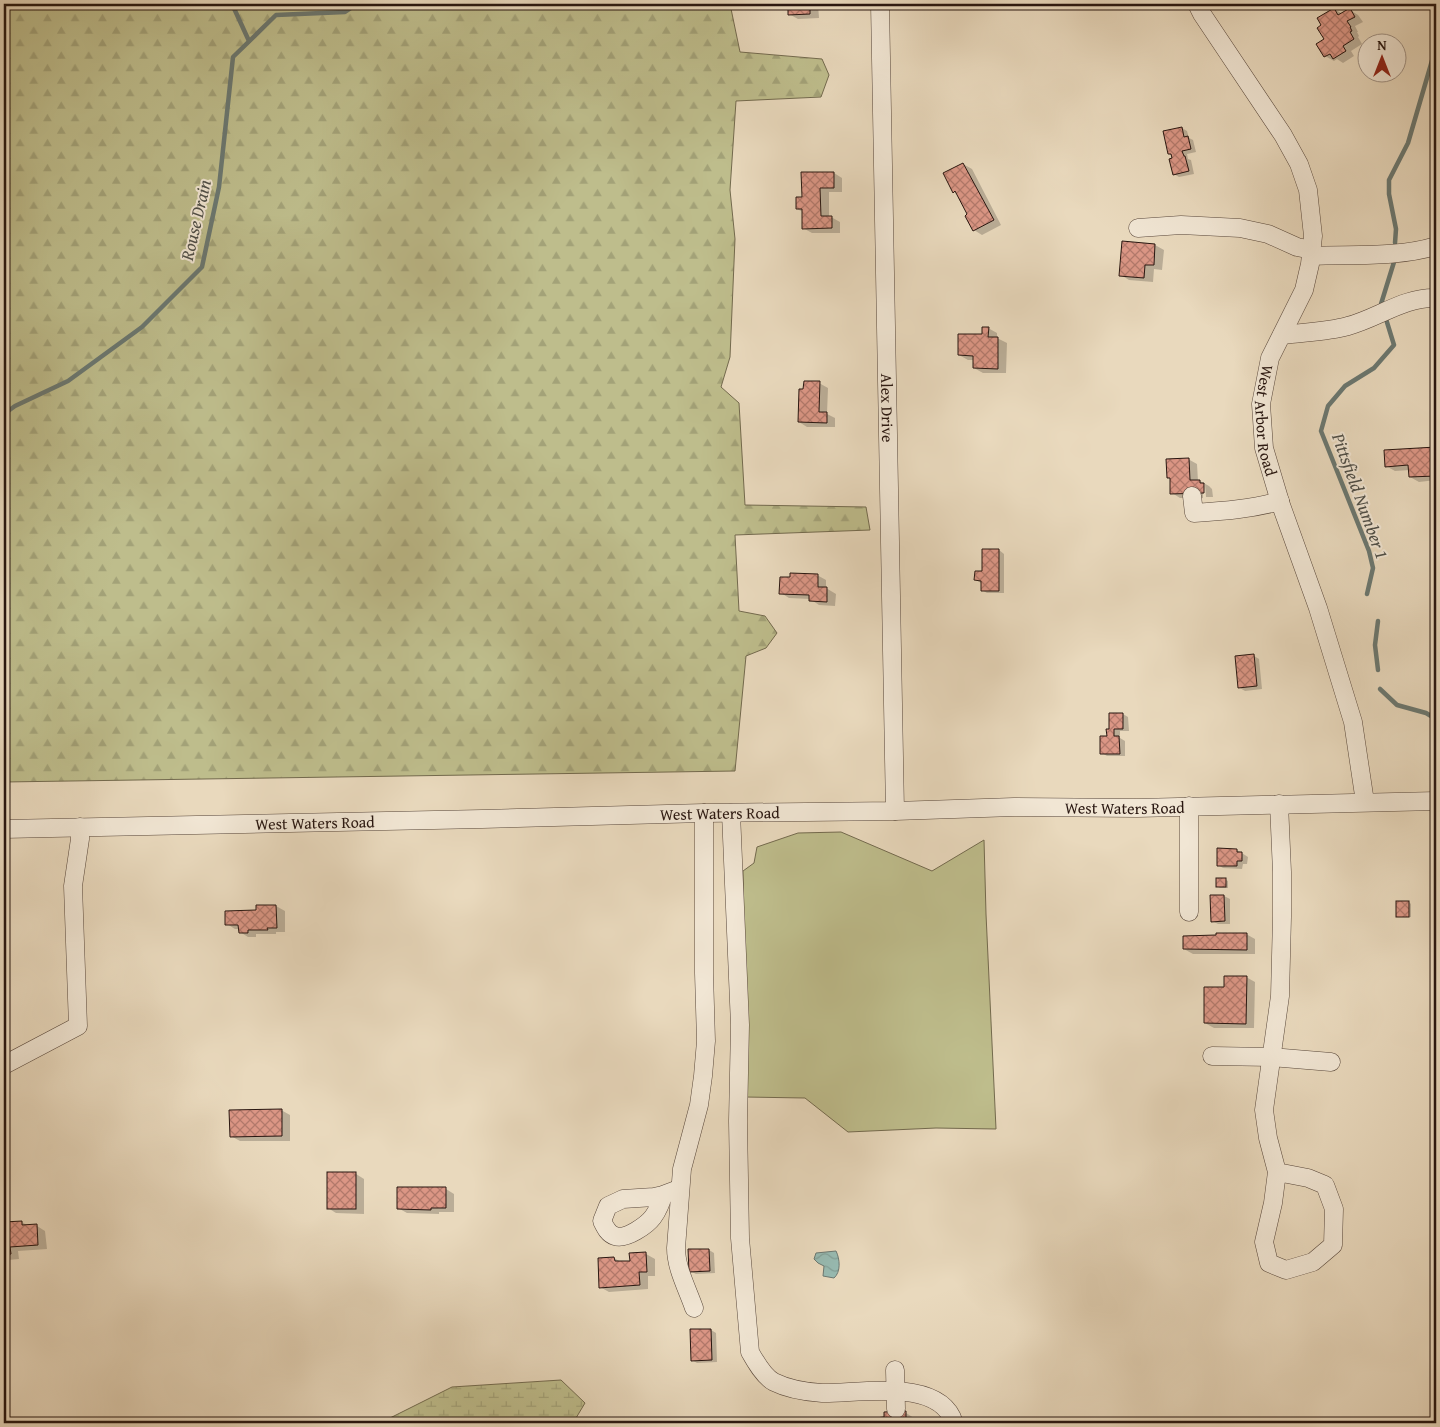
<svg xmlns="http://www.w3.org/2000/svg" width="1440" height="1427" font-family="'Gentium Book Plus',serif">
<style>
.grass{fill:#bebd8c;stroke:#736a4e}
.forest{fill:url(#forest-firs);stroke:#736a4e}
.wetland{fill:url(#wetland-marsh);stroke:#736a4e}
.water{fill:url(#water-waves);stroke:#6b7871}
.shadow{fill:#0003}
.lines{fill:none;stroke-linecap:round;stroke-linejoin:round}
.stream{stroke:#6b7871;stroke-width:4.5}
.building{fill:url(#building-cross-hatch);stroke:#281610}
.minor-casing{stroke:#58473b;stroke-width:19}
.minor{stroke:#f1e6d4;stroke-width:18}
.labels{text-anchor:middle;stroke-width:4;stroke-linejoin:round;paint-order:stroke}
.street-label{font-size:16px;fill:#281610;stroke:#f1e6d4}
.water-label{font-size:18px;font-style:italic;fill:#4f4f48;stroke:#f1e6d4}
</style>
<defs>
<pattern id="forest-firs" width="22" height="20" patternUnits="userSpaceOnUse" patternTransform="scale(1.25)"><rect width="22" height="20" fill="#bebd8c"/><path d="M5 1l3.5 6h-7zM16 11l3.5 6h-7z" fill="#a3a278"/></pattern>
<pattern id="wetland-marsh" width="20" height="14" patternUnits="userSpaceOnUse" patternTransform="scale(1.25)"><rect width="20" height="14" fill="#bebd8c"/><path d="M1 5h8M5 5V1M11 12h8M15 12V8" fill="none" stroke="#a3a278"/></pattern>
<pattern id="water-waves" width="16" height="10" patternUnits="userSpaceOnUse" patternTransform="scale(1.25)"><rect width="16" height="10" fill="#97bab1"/><path d="M0 5q4-4 8 0t8 0" fill="none" stroke="#829f97"/></pattern>
<pattern id="building-cross-hatch" width="8" height="8" patternUnits="userSpaceOnUse" patternTransform="scale(1.25)"><rect width="8" height="8" fill="#db9685"/><path d="M0 0l8 8M0 8l8-8" fill="none" stroke="#b2796b"/></pattern>
</defs>
<rect width="100%" height="100%" fill="#e9d9bd"/>
<filter id="stains"><feTurbulence type="fractalNoise" baseFrequency=".004" numOctaves="4"/><feColorMatrix values="0 0 0 0 .2 0 0 0 0 .09 0 0 0 0 .02 0 0 0 .5 -.17"/></filter>
<radialGradient id="worn" r=".72"><stop offset=".6" stop-color="#630" stop-opacity="0"/><stop offset="1" stop-color="#630" stop-opacity=".3"/></radialGradient>
<!-- grass -->
<polygon class="grass" points="841,832 932,871 984,840 986,914 996,1129 936,1128 848,1132 805,1098 745,1097 743,871 754,863 757,847 798,833"/>
<!-- forest -->
<polygon class="forest" points="4,4 730,4 740,52 822,59 829,75 821,97 736,101 730,190 735,239 730,357 721,387 739,403 745,505 866,507 870,530 735,535 739,611 765,616 777,633 766,648 746,656 735,771 4,782"/>
<!-- wetland -->
<polygon class="wetland" points="561,1380 585,1403 573,1423 386,1423 388,1419 452,1387"/>
<!-- water -->
<path class="water" d="M 836,1251 C 840,1259 841,1272 834,1278 L 823,1276 L 824,1266 L 818,1263 L 814,1259 L 816,1253 Z"/>
<!-- shadow -->
<g class="shadow">
<polygon points="789,4 818,4 819,18 798,19 789,14"/>
<polygon points="1334,9 1343,14 1350,10 1358,15 1363,22 1355,26 1358,32 1357,32 1359,36 1358,37 1362,44 1351,51 1354,56 1343,63 1337,59 1334,61 1325,56 1325,39"/>
<polygon points="1182,128 1187,131 1189,138 1193,140 1196,152 1187,154 1188,159 1191,160 1194,174 1179,177 1174,174 1173,156 1169,154"/>
<polygon points="963,164 972,169 1001,225 982,235 974,230 969,215 958,195 954,192"/>
<polygon points="834,173 842,178 842,192 829,192 829,217 831,217 840,222 840,233 812,233 803,228 803,212 797,209 803,198"/>
<polygon points="1123,243 1155,245 1164,250 1162,270 1154,269 1153,282 1129,280 1121,275"/>
<polygon points="988,328 997,333 997,338 1007,343 1006,373 983,373 974,368 974,360 968,360 959,355 983,335"/>
<polygon points="819,383 828,388 827,414 835,418 835,427 807,427 799,422"/>
<polygon points="1436,448 1436,480 1419,482 1410,477 1410,470 1395,471 1386,466 1386,452"/>
<polygon points="1188,459 1197,464 1198,481 1200,481 1209,486 1212,489 1213,497 1206,497 1205,484 1203,484 1203,498 1180,498 1172,493 1171,479 1168,477"/>
<polygon points="999,550 1004,554 1004,593 987,593 982,590 981,583 976,580"/>
<polygon points="817,575 826,580 826,588 836,594 835,606 819,605 810,599 789,598 781,593"/>
<polygon points="1254,656 1259,659 1262,689 1245,691 1240,688"/>
<polygon points="1123,714 1128,717 1129,731 1120,731 1120,738 1125,741 1125,756 1107,756 1102,753 1111,730"/>
<polygon points="1237,850 1248,857 1247,864 1243,864 1242,869 1223,868 1218,865"/>
<polygon points="1226,880 1228,881 1228,888 1220,888 1217,886"/>
<polygon points="1211,896 1224,896 1230,899 1230,924 1218,924 1212,921"/>
<polygon points="1409,902 1411,904 1411,917 1400,917 1397,916"/>
<polygon points="258,906 276,906 285,911 285,932 276,932 276,934 256,934 256,937 248,937 240,932 240,929 235,929 227,924 258,911"/>
<polygon points="1246,934 1255,939 1255,954 1193,954 1184,949"/>
<polygon points="1246,977 1255,982 1254,1028 1214,1028 1205,1023"/>
<polygon points="281,1110 290,1115 290,1141 240,1141 231,1136"/>
<polygon points="356,1174 364,1179 364,1214 336,1213 328,1208"/>
<polygon points="446,1189 454,1194 454,1212 439,1212 439,1214 407,1213 398,1208"/>
<polygon points="22,1222 28,1226 37,1226 45,1231 47,1249 18,1251 19,1259 8,1260 4,1257 4,1224"/>
<polygon points="709,1250 714,1253 715,1273 696,1274 690,1271"/>
<polygon points="630,1254 646,1254 655,1259 655,1276 648,1276 648,1289 609,1292 600,1287 614,1258 621,1262 631,1262"/>
<polygon points="711,1330 716,1333 717,1362 697,1363 692,1360"/>
<polygon points="906,1413 914,1418 915,1423 876,1423 876,1419"/>
</g>
<g class="lines">
<!-- stream -->
<g class="stream">
<polyline points="232,4 249,41"/>
<polyline points="1395,243 1396,229 1389,194 1389,180 1408,143 1436,47"/>
<polyline points="1381,304 1394,262"/>
<polyline points="4,414 15,406 68,381 142,327 202,267 219,187 233,57 276,15 345,12 357,4"/>
<polyline points="1367,594 1373,568 1369,551 1321,431 1328,406 1345,386 1374,368 1394,345 1386,319"/>
<polyline points="1378,621 1375,645 1378,670"/>
<polyline points="1380,689 1397,705 1426,713 1436,719"/>
</g>
</g>
<!-- building -->
<g class="building">
<polygon points="788,4 810,4 810,14 788,15"/>
<polygon points="1334,8 1338,15 1350,8 1355,17 1347,21 1351,27 1350,27 1352,31 1350,32 1354,39 1343,46 1346,51 1333,59 1330,54 1324,57 1316,44 1324,39 1317,28 1321,25 1317,18"/>
<polygon points="1182,127 1184,137 1188,136 1191,149 1182,151 1184,156 1185,156 1189,171 1173,175 1169,159 1172,158 1171,154 1168,154 1163,131"/>
<polygon points="963,163 994,220 973,231 965,216 967,214 955,191 953,193 943,173"/>
<polygon points="801,172 834,172 834,188 820,188 821,216 832,216 832,228 802,229 802,209 796,209 796,197 802,197"/>
<polygon points="1122,241 1155,244 1154,265 1145,265 1144,278 1119,276"/>
<polygon points="982,327 989,327 988,337 998,337 998,369 973,368 973,356 958,355 958,334 982,334"/>
<polygon points="804,381 820,381 819,412 827,412 827,423 798,422 799,389 803,389"/>
<polygon points="1436,447 1436,476 1409,477 1408,465 1385,467 1384,450"/>
<polygon points="1189,458 1190,480 1200,480 1200,483 1204,483 1204,493 1170,494 1170,478 1167,478 1166,459"/>
<polygon points="982,549 999,549 999,591 981,591 981,581 974,580 975,571 982,571"/>
<polygon points="790,573 818,574 818,587 827,587 827,602 809,601 809,595 779,594 780,577 790,577"/>
<polygon points="1254,654 1257,686 1238,688 1235,656"/>
<polygon points="1109,713 1123,713 1123,729 1114,729 1114,736 1119,736 1120,754 1100,754 1100,736 1107,736 1106,729 1109,729"/>
<polygon points="1217,848 1237,849 1237,852 1242,852 1242,861 1237,861 1237,866 1217,866"/>
<rect x="1216" y="878" width="10" height="9"/>
<polygon points="1210,895 1224,895 1225,921 1211,922"/>
<rect x="1396" y="901" width="13" height="16"/>
<polygon points="256,905 276,905 277,928 267,928 268,930 248,930 248,933 239,933 238,925 225,925 225,911 256,910"/>
<polygon points="1216,933 1247,933 1247,950 1183,949 1183,936 1216,935"/>
<polygon points="1224,976 1247,976 1246,1024 1204,1023 1204,987 1224,987"/>
<polygon points="282,1109 282,1136 230,1137 229,1110"/>
<rect x="327" y="1172" width="29" height="37"/>
<polygon points="397,1187 446,1187 446,1208 431,1208 431,1210 397,1209"/>
<polygon points="22,1221 22,1225 37,1224 38,1245 10,1247 11,1254 4,1255 4,1222"/>
<polygon points="688,1249 709,1249 710,1271 689,1272"/>
<polygon points="646,1252 647,1272 639,1272 640,1285 599,1288 598,1258 614,1257 615,1261 630,1261 629,1253"/>
<polygon points="690,1329 711,1329 712,1360 691,1361"/>
<polygon points="906,1411 906,1423 875,1423 875,1418 884,1417 884,1412"/>
</g>
<g class="lines">
<!-- minor casing -->
<g class="minor-casing">
<g id="minor">
<path id="s1" d="M 880,4 L 895,811"/>
<path id="s2" d="M 1197,4 L 1202,14 L 1283,135 L 1299,164 L 1308,190 L 1313,236 L 1310,264 L 1304,290 L 1270,358 L 1261,404 L 1264,448 L 1281,505 L 1318,608 L 1353,722 L 1365,802"/>
<polyline points="1138,228 1181,225 1240,228 1268,234 1297,247 1312,250"/>
<path d="M 1311,256 C 1353,254 1396,258 1436,246"/>
<path d="M 1282,335 C 1304,332 1327,332 1348,326 C 1378,318 1404,297 1436,298"/>
<path d="M 1192,496 L 1194,513 C 1223,511 1252,509 1280,501"/>
<path d="M 731,813 L 740,1025 L 738,1121 L 740,1238 L 750,1352 C 755,1361 764,1377 774,1382 C 788,1389 806,1392 822,1393 C 858,1394 940,1377 954,1423"/>
<path id="s3" d="M 4,829 L 482,819 L 704,813 L 895,811 L 1014,807 L 1137,808 L 1436,801"/>
<polyline points="1189,912 1189,806"/>
<polyline points="1212,1056 1271,1057 1331,1062"/>
<polyline points="4,1065 78,1026 73,886 80,839 80,827"/>
<polyline points="1277,1172 1308,1178 1325,1185 1334,1209 1333,1245 1313,1262 1286,1270 1269,1263 1264,1242 1273,1203 1277,1172 1268,1138 1264,1110 1280,996 1282,917 1282,872 1279,804"/>
<path d="M 663,1195 C 661,1203 658,1210 653,1217 C 647,1225 626,1240 615,1236 C 608,1234 605,1227 602,1221 L 608,1206 L 623,1199 L 654,1197 L 663,1195 L 679,1189"/>
<path d="M 694,1308 C 687,1288 676,1268 676,1248 L 682,1169 L 699,1105 L 703,1076 L 706,1041 L 704,973 L 704,813"/>
<polyline points="895,1370 896,1409"/>
</g>
</g>
<!-- minor -->
<use href="#minor" class="minor"/>
</g>
<g class="labels">
<!-- street labels -->
<g class="street-label">
<text dy="6" stroke="none"><textPath href="#s1" startOffset="404">Alex Drive</textPath></text>
<text dy="6" stroke="none"><textPath href="#s2" startOffset="458">West Arbor Road</textPath></text>
<text dy="6" stroke="none"><textPath href="#s3" startOffset="1121">West Waters Road</textPath></text>
<text dy="6" stroke="none"><textPath href="#s3" startOffset="716">West Waters Road</textPath></text>
<text dy="6" stroke="none"><textPath href="#s3" startOffset="311">West Waters Road</textPath></text>
</g>
<!-- water labels -->
<g class="water-label">
<text transform="translate(196 220) rotate(-77)" y="6">Rouse Drain</text>
<text transform="translate(1360 496) rotate(70)" y="6">Pittsfield Number 1</text>
</g>
</g>
<!-- margin -->
<rect width="1440" height="1427" fill="none" stroke="#e9d9bd" stroke-width="20"/>
<rect x="5" y="5" width="1430" height="1417" fill="none" stroke="#281610" stroke-width="2.5"/>
<rect x="10" y="10" width="1420" height="1407" fill="none" stroke="#281610"/>
<!-- north arrow -->
<g transform="translate(1382 58)"><circle r="24" fill="#f1e6d4" stroke="#a19386"/>
<path d="M0-4L9 19L0 12L-9 19Z" fill="#8f2418"/>
<text y="-8" font-size="14" font-weight="bold" text-anchor="middle" fill="#281610">N</text>
</g>
<rect width="100%" height="100%" filter="url(#stains)"/>
<rect width="100%" height="100%" fill="url(#worn)"/>
</svg>
